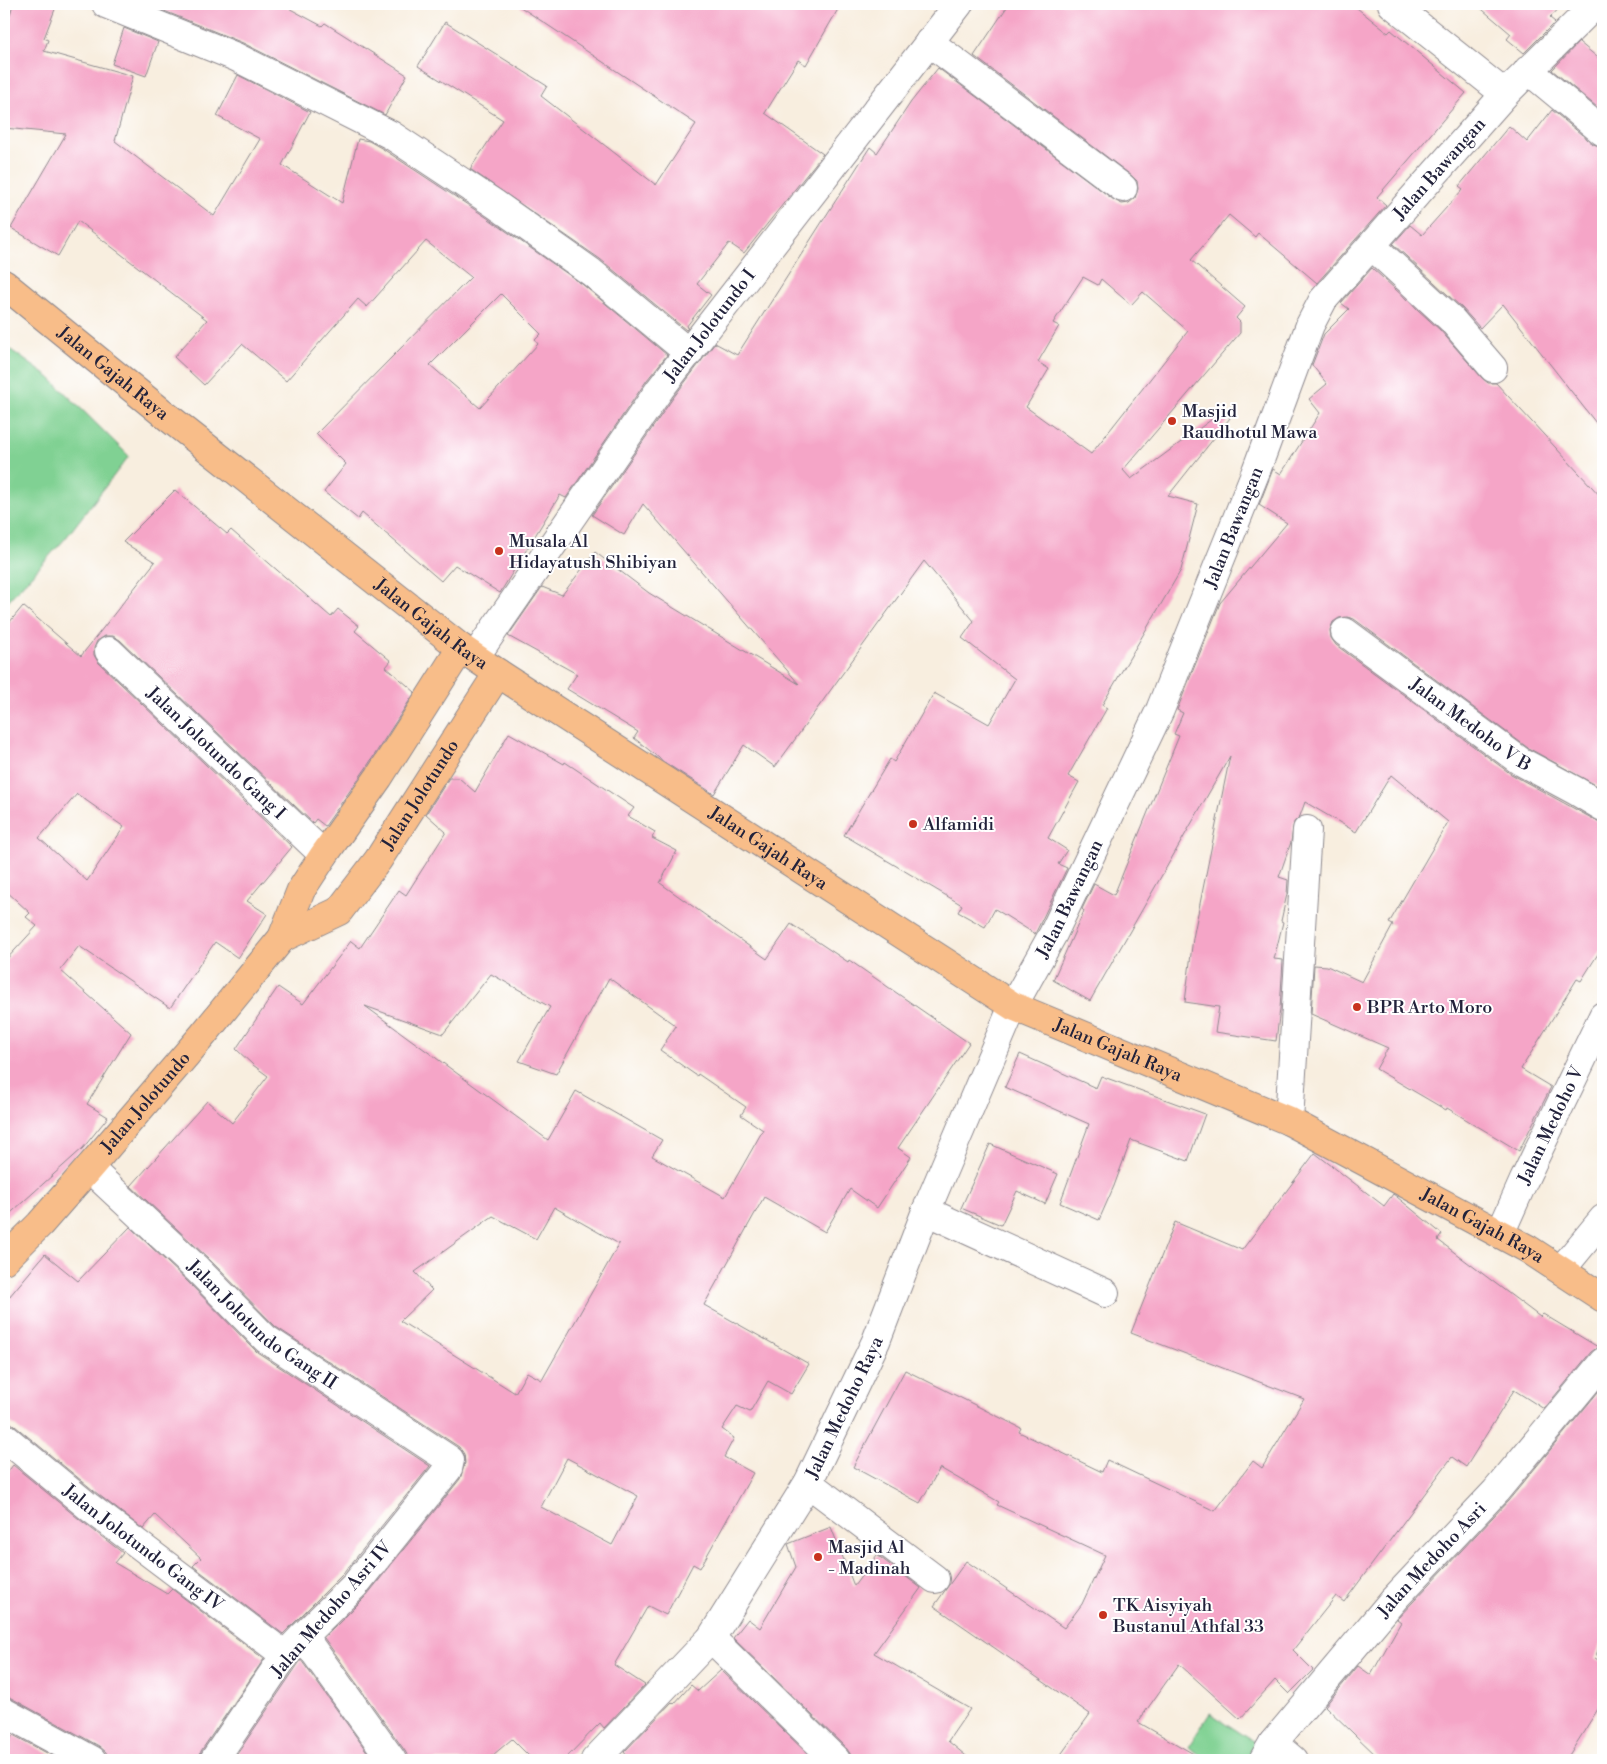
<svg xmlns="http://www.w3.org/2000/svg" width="1607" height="1764" font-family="'Libre Bodoni',serif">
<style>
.green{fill:#80d193;stroke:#517a67}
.building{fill:#f5a5c7;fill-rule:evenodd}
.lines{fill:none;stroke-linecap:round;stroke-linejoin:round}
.minor-casing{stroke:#8d888d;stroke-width:30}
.major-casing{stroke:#8d888d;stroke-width:30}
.minor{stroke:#fff;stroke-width:28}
.major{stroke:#f8bd89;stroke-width:28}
.poi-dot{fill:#c8321e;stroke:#fff;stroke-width:2}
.labels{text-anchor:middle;stroke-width:4;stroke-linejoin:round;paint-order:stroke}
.street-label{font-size:18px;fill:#22223b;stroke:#fff}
.poi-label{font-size:18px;fill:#22223b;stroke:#fff;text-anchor:start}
</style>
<rect width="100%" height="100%" fill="#fff"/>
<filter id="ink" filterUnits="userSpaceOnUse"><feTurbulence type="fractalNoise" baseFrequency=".02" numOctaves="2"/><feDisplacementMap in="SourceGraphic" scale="10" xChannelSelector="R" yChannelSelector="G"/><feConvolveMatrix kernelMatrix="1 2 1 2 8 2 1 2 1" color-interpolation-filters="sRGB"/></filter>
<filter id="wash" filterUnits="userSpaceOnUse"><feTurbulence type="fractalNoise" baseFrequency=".0096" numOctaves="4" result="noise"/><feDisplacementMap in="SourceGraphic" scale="20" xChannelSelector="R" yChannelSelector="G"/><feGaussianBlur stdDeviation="1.12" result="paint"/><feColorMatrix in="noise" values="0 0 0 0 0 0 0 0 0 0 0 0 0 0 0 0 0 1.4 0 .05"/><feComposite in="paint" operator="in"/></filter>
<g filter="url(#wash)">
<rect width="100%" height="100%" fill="#f8eedf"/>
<!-- green -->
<g class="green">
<polygon points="4,345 50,378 129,456 65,539 4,605"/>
<polygon points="1210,1713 1259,1745 1249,1760 1209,1760 1188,1747"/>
</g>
<g id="blocks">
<!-- building -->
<g class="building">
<path d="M 13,4 L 57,4 L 44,38 L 48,40 L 44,51 L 133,76 L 115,141 L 214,216 L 260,139 L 217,116 L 238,75 L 310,112 L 282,165 L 342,203 L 358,139 L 369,141 L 383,149 L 486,217 L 582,284 L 667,355 L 647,380 L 566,498 L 560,495 L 500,593 L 455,565 L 441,581 L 362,513 L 358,519 L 324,492 L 346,464 L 316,434 L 471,277 L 426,241 L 367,307 L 358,299 L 286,381 L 242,344 L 204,385 L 174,357 L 207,320 L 78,221 L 58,256 L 11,228 L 66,134 L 4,128 L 4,36 ZM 501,294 L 541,334 L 535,340 L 538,344 L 480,408 L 430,365 Z"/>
<polygon points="147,4 281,4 322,26 325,23 407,75 385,115 243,43"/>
<polygon points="516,4 841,4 806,65 798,60 765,113 823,154 744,253 729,243 697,284 711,295 686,327 688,328 686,330 600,259 470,169 503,120 418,66 445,22 547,86 541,96 656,185 696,124"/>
<path d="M 1009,4 L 1352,4 L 1388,33 L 1391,30 L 1466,93 L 1377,197 L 1386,205 L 1317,283 L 1258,233 L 1255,237 L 1229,215 L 1191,260 L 1245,307 L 1236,318 L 1240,322 L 1240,333 L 1123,470 L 1131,479 L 1223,411 L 1230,418 L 1168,496 L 1198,504 L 1181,570 L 1102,705 L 1107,708 L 1068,776 L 1079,782 L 1048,838 L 1067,850 L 1058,864 L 1067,868 L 1035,934 L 995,909 L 985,927 L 958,912 L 962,905 L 844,835 L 890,759 L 894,762 L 934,693 L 989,724 L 1015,679 L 962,638 L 974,621 L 924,561 L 775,767 L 744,745 L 714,794 L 664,762 L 634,738 L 638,732 L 567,689 L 577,674 L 508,636 L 542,587 L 562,595 L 595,552 L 649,593 L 799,684 L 643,504 L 624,535 L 592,515 L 673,398 L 715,343 L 737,355 L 870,147 L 877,153 L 911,102 L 938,68 L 1114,200 L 1122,204 L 1129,203 L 1135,198 L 1138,189 L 1137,181 L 1132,176 L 974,56 ZM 1083,277 L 1098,285 L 1101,279 L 1131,305 L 1143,292 L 1188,331 L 1091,454 L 1026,407 L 1049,369 L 1038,362 L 1059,326 L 1053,323 Z"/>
<polygon points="1476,4 1563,4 1550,18 1555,22 1524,53 1507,39 1511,34"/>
<polygon points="124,28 158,42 146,76 112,64"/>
<polygon points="1579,42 1603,62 1603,112 1552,70"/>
<polygon points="1552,110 1593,144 1603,147 1603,432 1503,304 1480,328 1462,308 1393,244 1410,225 1422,235 1463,189 1459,186 1509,126 1527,142"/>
<polygon points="1372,268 1440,330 1482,378 1488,383 1496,383 1603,499 1603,789 1528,748 1354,619 1347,617 1339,618 1333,622 1330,630 1331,638 1336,645 1511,774 1595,820 1603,823 1603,946 1581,981 1577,979 1521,1069 1551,1087 1519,1151 1447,1108 1446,1110 1376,1069 1388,1048 1311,1014 1314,965 1327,966 1362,982 1393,925 1389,923 1448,822 1391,775 1356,832 1305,802 1300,816 1294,822 1291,842 1279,877 1288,880 1287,894 1281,921 1283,922 1274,959 1283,960 1280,1009 1276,1041 1215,1032 1219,1007 1185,1002 1193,938 1230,756 1090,1001 1053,980 1084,911 1082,909 1094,884 1114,895 1179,736 1174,734 1183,713 1177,710 1220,603 1287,523 1259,505 1273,469 1281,474 1320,413 1309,399 1327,384 1312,365 1324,334 1349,309 1341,303"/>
<path d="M 175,490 L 227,534 L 231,530 L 331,617 L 338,609 L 359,626 L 355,631 L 391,661 L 386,667 L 415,692 L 366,768 L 325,826 L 316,819 L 313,823 L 120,640 L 113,636 L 105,636 L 97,641 L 94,648 L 94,655 L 98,662 L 292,847 L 247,901 L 267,914 L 238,958 L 215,942 L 170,1008 L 79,946 L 60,970 L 131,1033 L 87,1104 L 108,1117 L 83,1148 L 4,1219 L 4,962 L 37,926 L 26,917 L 30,913 L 4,889 L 4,629 L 23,606 L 81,656 L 155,562 L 123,542 ZM 77,794 L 124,827 L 87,881 L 39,838 Z"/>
<path d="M 509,733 L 564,764 L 565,762 L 634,808 L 628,816 L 655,832 L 652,838 L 677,851 L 660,883 L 767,959 L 791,924 L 848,962 L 849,960 L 969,1043 L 898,1148 L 911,1157 L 877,1208 L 850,1189 L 825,1232 L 764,1197 L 704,1305 L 809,1364 L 791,1394 L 768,1381 L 750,1412 L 737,1406 L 722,1429 L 734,1438 L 724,1457 L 753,1473 L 700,1568 L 693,1564 L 666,1615 L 648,1606 L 614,1665 L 645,1685 L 604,1728 L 600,1723 L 564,1760 L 533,1760 L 512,1739 L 487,1760 L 410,1760 L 405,1751 L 324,1638 L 367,1595 L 460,1479 L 465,1463 L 464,1454 L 459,1447 L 276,1327 L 208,1258 L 131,1186 L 207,1101 L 232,1123 L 268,1076 L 253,1065 L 236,1049 L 278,987 L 303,1004 L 351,941 L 360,948 L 399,890 L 406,895 L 446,832 L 426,814 L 449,778 L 459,778 L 475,792 ZM 491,974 L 550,1007 L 519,1061 L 556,1074 L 609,978 L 676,1026 L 660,1050 L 697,1076 L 698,1074 L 746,1107 L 741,1115 L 763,1130 L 725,1197 L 652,1156 L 662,1140 L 576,1091 L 548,1140 L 365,1006 L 443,1034 ZM 554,1207 L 619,1244 L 542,1380 L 527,1372 L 515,1393 L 400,1321 L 432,1290 L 415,1272 L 493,1216 L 536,1239 ZM 567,1458 L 638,1496 L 612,1545 L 541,1507 Z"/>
<polygon points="1020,1054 1096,1088 1101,1076 1205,1114 1188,1161 1131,1140 1114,1186 1099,1220 1060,1203 1089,1124 1005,1087"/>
<polygon points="990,1144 1058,1174 1045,1204 1017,1191 1001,1225 961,1208"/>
<polygon points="1315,1153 1384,1206 1393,1194 1397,1197 1442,1234 1438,1240 1540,1317 1543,1314 1598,1347 1591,1352 1544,1409 1514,1390 1466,1467 1452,1457 1344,1602 1336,1596 1293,1650 1313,1670 1289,1694 1275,1680 1240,1719 1179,1664 1138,1722 1204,1760 1057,1760 1090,1714 934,1606 966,1561 1064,1628 1082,1604 1105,1555 997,1505 999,1502 940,1468 920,1503 853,1467 905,1370 1021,1428 1019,1432 1102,1472 1107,1460 1215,1511 1253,1461 1262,1468 1304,1399 1131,1333 1175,1222 1242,1250"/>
<polygon points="130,1227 186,1280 257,1352 430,1466 343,1574 283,1634 193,1566 201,1558 155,1515 143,1529 99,1495 4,1417 4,1303 45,1254 78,1281"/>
<polygon points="1603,1386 1603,1637 1595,1658 1603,1663 1603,1701 1566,1760 1381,1760 1325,1706 1358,1666 1371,1675 1401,1622 1397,1619 1508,1501"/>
<polygon points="13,1465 79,1519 123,1553 115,1563 167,1594 172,1589 264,1659 201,1751 199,1760 108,1760 106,1752 99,1746 11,1698 4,1696 4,1477"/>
<polygon points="831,1527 854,1586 877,1555 921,1588 874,1653 970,1709 948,1741 971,1760 851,1760 851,1755 847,1749 733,1638 748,1619 760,1628 796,1567 788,1544"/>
<polygon points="301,1660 373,1760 233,1760"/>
<polygon points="721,1670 814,1760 630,1760 624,1752 672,1702 674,1704 691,1685 698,1691"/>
<polygon points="13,1735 60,1760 4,1760 4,1750"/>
</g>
</g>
</g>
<g filter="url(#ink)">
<use href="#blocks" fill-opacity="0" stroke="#8d888d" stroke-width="1"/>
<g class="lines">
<!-- minor casing -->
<g class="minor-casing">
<g id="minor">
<polyline points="106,4 236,57 391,135 495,204 591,272 689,353"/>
<polyline points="1392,4 1505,94"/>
<polyline points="929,42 1123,188"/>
<polyline points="1528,70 1603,132"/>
<polyline points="1372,246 1451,319 1493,368"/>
<path id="s1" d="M 1345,632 L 1520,761 L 1576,791 L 1603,807"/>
<path id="s2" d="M 109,651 L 324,855"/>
<path id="s3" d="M 475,657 L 660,389 L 959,4"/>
<polyline points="1289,1121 1307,830"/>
<path id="s4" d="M 89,1168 L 197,1269 L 266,1339 L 450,1460 L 448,1469 L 355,1585 L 303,1636 L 285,1655 L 214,1760"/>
<polyline points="926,1211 1105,1293"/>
<path id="s5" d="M 1500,1234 L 1524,1180 L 1603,1016"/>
<polyline points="1561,1270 1603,1219"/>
<path id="s6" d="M 4,1437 L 89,1507 L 285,1655"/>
<polyline points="808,1483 935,1579"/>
<polyline points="303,1636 392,1760"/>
<polyline points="711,1638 836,1760"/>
<polyline points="4,1712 92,1760"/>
<polyline points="1273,1743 1293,1760"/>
<path id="s7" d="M 595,1760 L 711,1638 L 808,1483 L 876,1341 L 926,1211 L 1013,1006 L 1053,934 L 1160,710 L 1256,471 L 1310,325 L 1323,300 L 1505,94 L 1596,4"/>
<path id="s8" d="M 1263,1760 L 1273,1743 L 1394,1599 L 1496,1491 L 1603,1362"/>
</g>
</g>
<!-- major casing -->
<g class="major-casing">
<g id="major">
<path id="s9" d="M 4,284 L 164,414 L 461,648 L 498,673 L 1013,1006 L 1289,1121 L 1528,1249 L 1603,1298"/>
<path id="s10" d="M 282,938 L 339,911 L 378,860 L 498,673"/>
<path id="s11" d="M 4,1260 L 40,1224 L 89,1168 L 203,1035 L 282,938 L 301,890 L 324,855 L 379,777 L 461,648"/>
</g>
</g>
<!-- minor -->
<use href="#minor" class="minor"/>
<!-- major -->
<use href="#major" class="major"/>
</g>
</g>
<!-- markers -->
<g class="poi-dot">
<circle cx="1172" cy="421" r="5"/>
<circle cx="499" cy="551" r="5"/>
<circle cx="913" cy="824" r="5"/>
<circle cx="1357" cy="1007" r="5"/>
<circle cx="818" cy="1557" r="5"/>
<circle cx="1103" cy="1615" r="5"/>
</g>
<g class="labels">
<!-- street labels -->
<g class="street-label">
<text dy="6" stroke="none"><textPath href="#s7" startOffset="1818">Jalan Bawangan</textPath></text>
<text dy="6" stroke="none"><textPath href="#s3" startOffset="406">Jalan Jolotundo I</textPath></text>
<text dy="6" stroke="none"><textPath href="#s9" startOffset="141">Jalan Gajah Raya</textPath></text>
<text dy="6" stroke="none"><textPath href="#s7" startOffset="1398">Jalan Bawangan</textPath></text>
<text dy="6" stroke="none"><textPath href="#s9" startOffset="546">Jalan Gajah Raya</textPath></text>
<text dy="6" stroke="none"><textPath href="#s1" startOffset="156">Jalan Medoho V B</textPath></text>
<text dy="6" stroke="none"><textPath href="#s2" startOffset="148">Jalan Jolotundo Gang I</textPath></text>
<text dy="6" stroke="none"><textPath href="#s10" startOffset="205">Jalan Jolotundo</textPath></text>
<text dy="6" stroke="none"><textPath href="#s9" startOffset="951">Jalan Gajah Raya</textPath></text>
<text dy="6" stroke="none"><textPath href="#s7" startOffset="992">Jalan Bawangan</textPath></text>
<text dy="6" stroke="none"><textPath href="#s9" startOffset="1356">Jalan Gajah Raya</textPath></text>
<text dy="6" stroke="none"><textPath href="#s11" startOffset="212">Jalan Jolotundo</textPath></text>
<text dy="6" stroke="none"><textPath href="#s5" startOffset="120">Jalan Medoho V</textPath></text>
<text dy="6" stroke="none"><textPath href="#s9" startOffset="1761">Jalan Gajah Raya</textPath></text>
<text dy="6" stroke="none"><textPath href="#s4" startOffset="234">Jalan Jolotundo Gang II</textPath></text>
<text dy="6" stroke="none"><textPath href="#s7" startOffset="435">Jalan Medoho Raya</textPath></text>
<text dy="6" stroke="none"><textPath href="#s6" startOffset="178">Jalan Jolotundo Gang IV</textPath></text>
<text dy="6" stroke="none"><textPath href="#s8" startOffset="262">Jalan Medoho Asri</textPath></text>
<text transform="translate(331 1609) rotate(-49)" y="6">Jalan Medoho Asri IV</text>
</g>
<!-- poi labels -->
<g class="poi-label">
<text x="1182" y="417">Masjid<tspan x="1182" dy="21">Raudhotul Mawa</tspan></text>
<text x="509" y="547">Musala Al<tspan x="509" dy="21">Hidayatush Shibiyan</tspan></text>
<text x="923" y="830">Alfamidi</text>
<text x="1367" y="1013">BPR Arto Moro</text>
<text x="828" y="1553">Masjid Al<tspan x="828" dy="21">- Madinah</tspan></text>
<text x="1113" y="1611">TK Aisyiyah<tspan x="1113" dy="21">Bustanul Athfal 33</tspan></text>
</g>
</g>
<!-- margin -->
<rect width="1607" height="1764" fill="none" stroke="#fff" stroke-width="20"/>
</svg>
